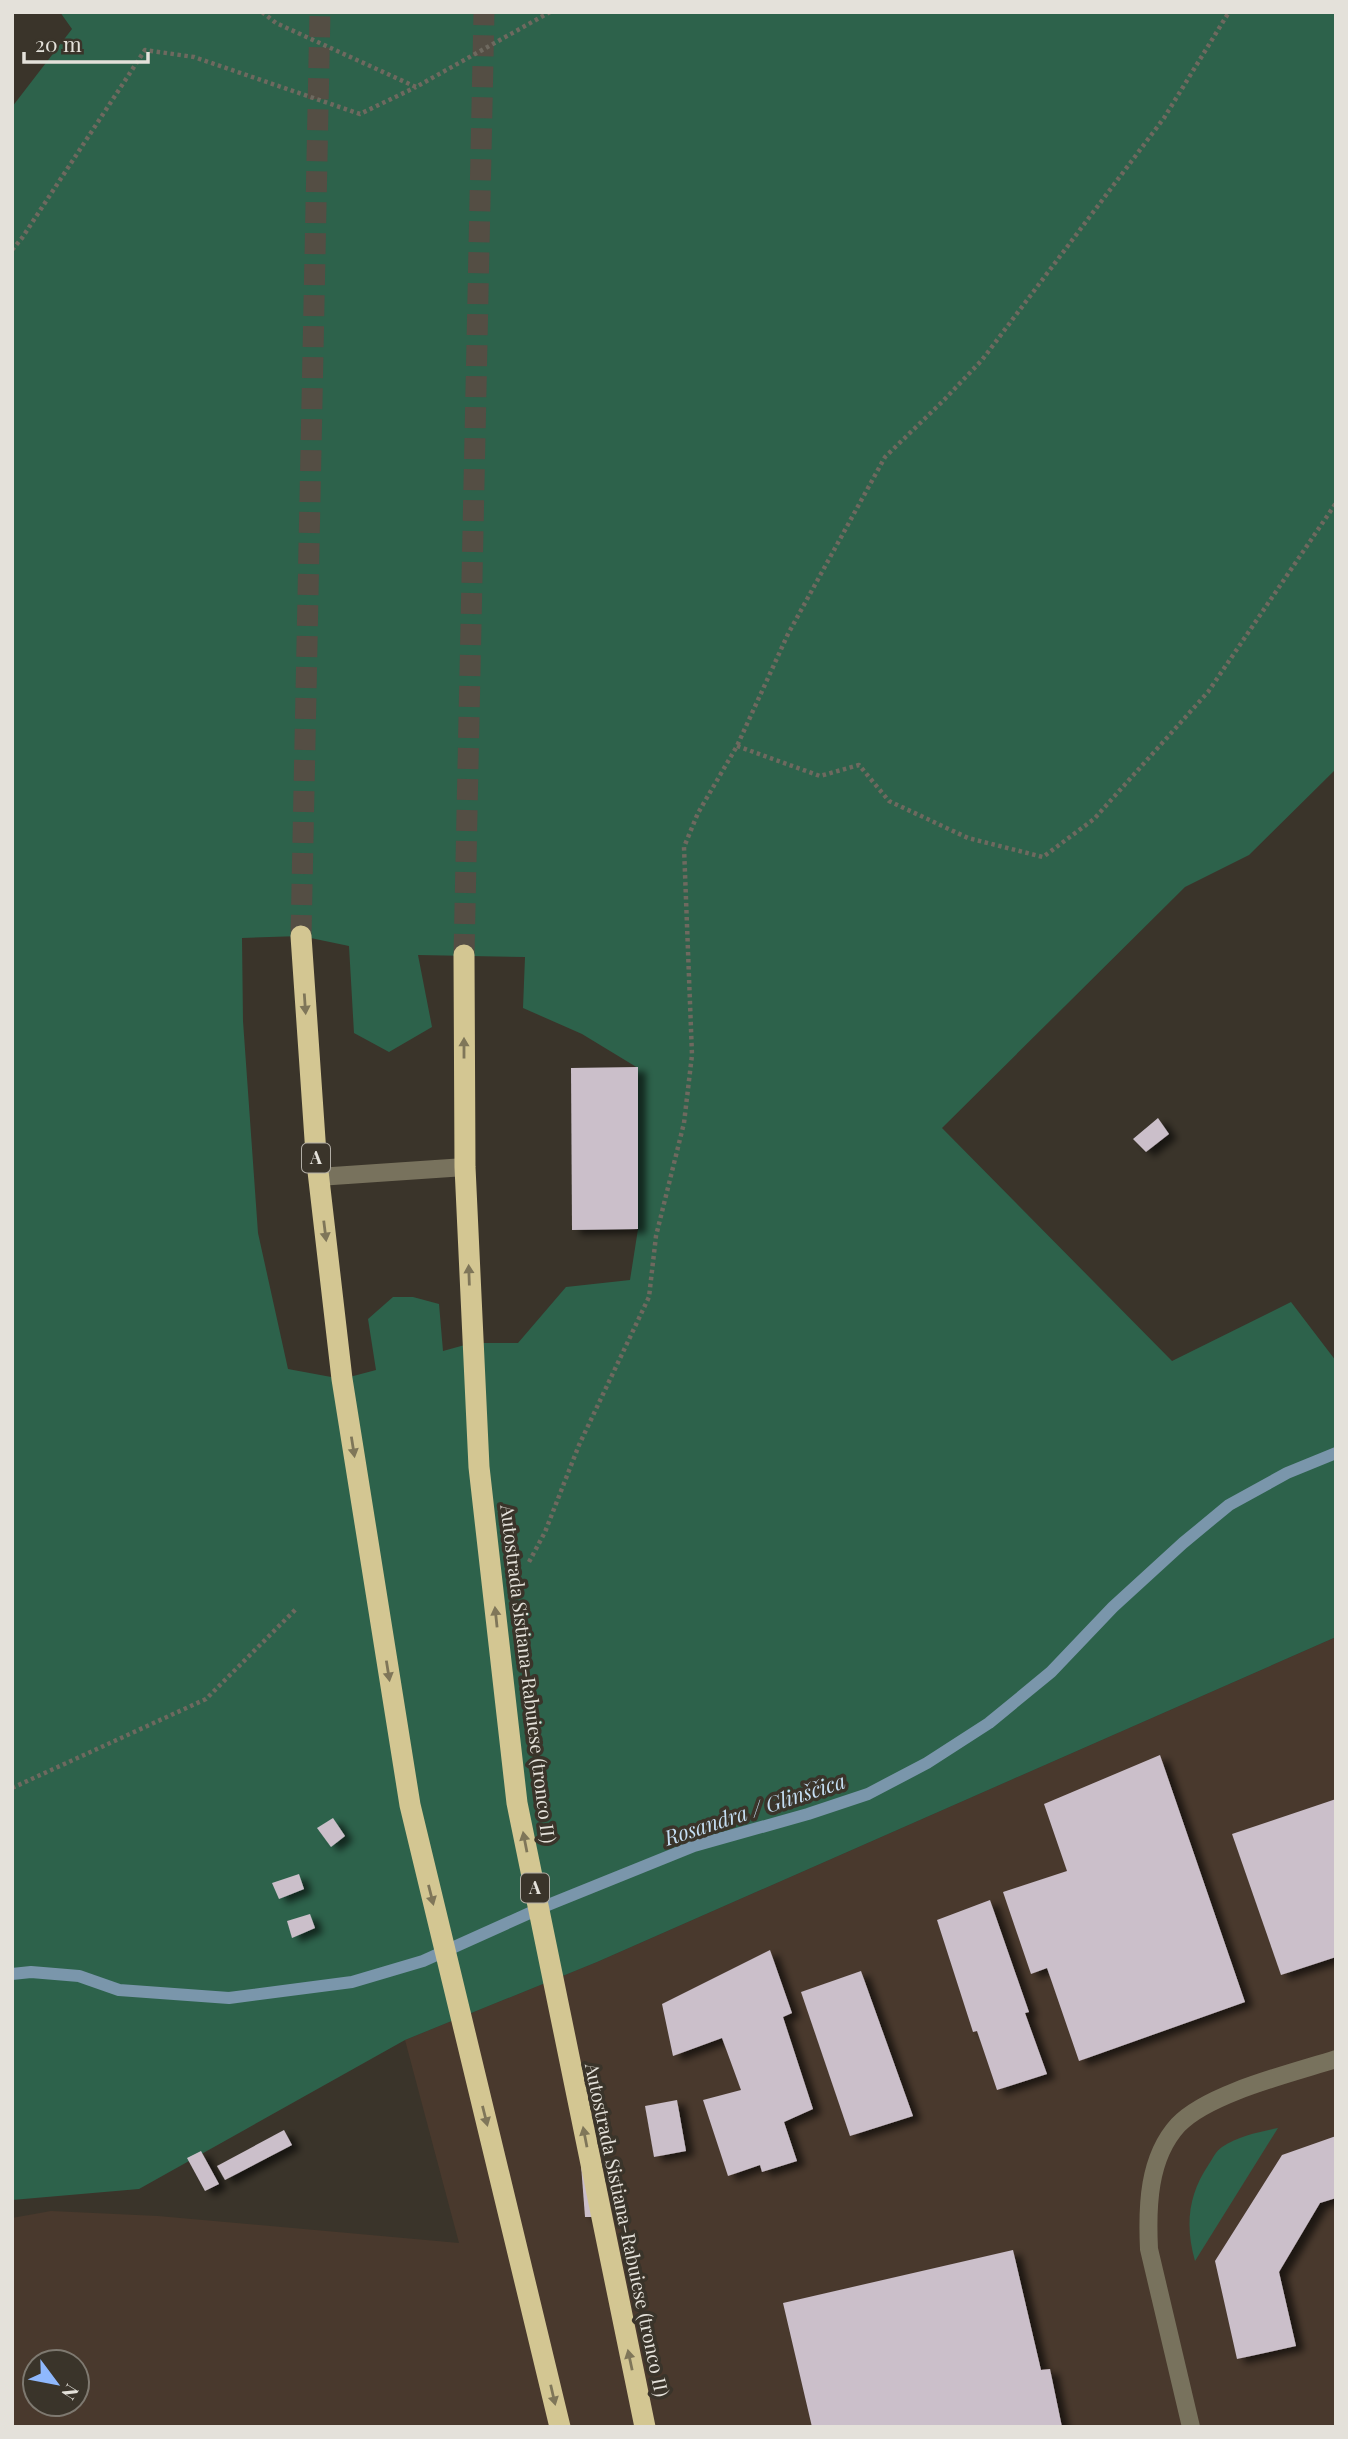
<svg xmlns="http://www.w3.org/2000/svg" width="1348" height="2439" font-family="'Playfair Display',serif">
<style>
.industrial{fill:#49392d;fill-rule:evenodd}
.green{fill:#2d624b;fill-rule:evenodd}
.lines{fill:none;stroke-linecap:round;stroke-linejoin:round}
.stream{stroke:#7a96ab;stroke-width:12}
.building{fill:#cbbfca;filter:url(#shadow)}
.highway-tunnel{stroke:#544e44;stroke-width:21;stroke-dasharray:21 10;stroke-linecap:butt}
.path{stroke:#6e695f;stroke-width:4.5;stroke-dasharray:3.5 3.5;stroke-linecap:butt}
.minor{stroke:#78725d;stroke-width:18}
.highway{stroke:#d3c692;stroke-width:21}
.oneway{fill:#7f7659}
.labels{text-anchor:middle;stroke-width:7;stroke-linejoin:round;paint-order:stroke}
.shield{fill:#3a342a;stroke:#b1ada5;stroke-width:2}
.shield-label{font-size:18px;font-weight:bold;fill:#e4e1da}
.street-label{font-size:19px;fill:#e4e1da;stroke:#3a342a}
.water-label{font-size:21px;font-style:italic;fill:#c5def3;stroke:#3a342a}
</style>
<defs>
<filter id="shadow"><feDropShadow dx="8" dy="4.5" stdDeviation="3.5" flood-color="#0009"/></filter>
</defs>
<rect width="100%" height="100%" fill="#3a342a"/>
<!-- industrial -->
<path class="industrial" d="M 1336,1637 L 1336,2427 L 12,2427 L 12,2218 L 51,2211 L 158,2216 L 459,2243 L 405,2040 L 597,1962 ZM 35,2362 L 77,2362 L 77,2404 L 35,2404 Z"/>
<!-- green -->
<g class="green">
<path d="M 60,12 L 1336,12 L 1336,769 L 1249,855 L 1185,887 L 942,1128 L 1172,1361 L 1291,1302 L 1336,1361 L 1336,1637 L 597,1962 L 405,2040 L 139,2189 L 12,2200 L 12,107 L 72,29 ZM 301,936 L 349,946 L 354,1033 L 389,1052 L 432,1027 L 418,955 L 525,957 L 523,1008 L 582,1034 L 638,1068 L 638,1229 L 630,1280 L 566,1287 L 518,1343 L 472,1343 L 443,1351 L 439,1304 L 413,1297 L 393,1297 L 368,1319 L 376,1370 L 342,1379 L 288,1369 L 258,1233 L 243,1021 L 242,938 Z"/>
<path d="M 1278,2128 L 1195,2261 C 1185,2225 1188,2195 1209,2164 C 1213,2158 1216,2151 1222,2147 C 1239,2136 1259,2132 1278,2128 Z"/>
</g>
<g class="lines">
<!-- stream -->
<polyline class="stream" points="12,1974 31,1972 79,1976 119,1990 229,1998 352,1982 423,1961 543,1907 694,1846 808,1814 868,1794 927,1763 989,1723 1051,1672 1113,1607 1183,1543 1229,1505 1287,1473 1336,1453"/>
</g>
<!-- building -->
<g class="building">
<polygon points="638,1067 638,1229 572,1230 571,1068"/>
<polygon points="1158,1118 1169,1134 1146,1152 1133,1139"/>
<polygon points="1160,1755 1245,2002 1079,2061 1047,1968 1031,1974 1003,1892 1067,1871 1044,1804"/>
<polygon points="1336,1799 1336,1957 1281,1975 1232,1834"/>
<polygon points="333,1818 345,1836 331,1847 317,1828"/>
<polygon points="299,1874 304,1889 279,1899 272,1883"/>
<polygon points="990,1900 1029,2012 1025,2013 1047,2074 997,2090 977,2031 973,2032 937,1920"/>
<polygon points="310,1914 315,1928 292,1938 287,1921"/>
<polygon points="770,1950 792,2013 783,2017 813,2109 784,2122 797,2161 762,2172 760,2165 728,2176 703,2100 741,2090 722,2038 673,2056 662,2004"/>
<polygon points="861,1971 913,2116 850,2136 801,1992"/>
<polygon points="677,2100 686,2151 654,2157 645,2106"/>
<polygon points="284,2130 292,2145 225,2180 217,2166"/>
<polygon points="1336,2136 1336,2198 1320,2203 1279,2272 1296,2346 1237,2359 1215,2261 1282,2155"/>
<polygon points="201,2151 219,2184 205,2191 187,2158"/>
<polygon points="581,2165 601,2217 585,2217"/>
<polygon points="1013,2250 1041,2370 1050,2369 1062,2427 812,2427 783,2303"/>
</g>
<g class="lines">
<!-- highway-tunnel -->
<g class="highway-tunnel">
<polyline points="301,936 320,12"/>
<polyline points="464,955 484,12"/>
</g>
<!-- path -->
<g class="path">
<polyline points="262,12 276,23 416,87 550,12"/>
<polyline points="12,250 22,238 145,50 194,57 360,114 416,87"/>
<polyline points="737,746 820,776 859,765 889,801 968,838 1043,857 1094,819 1208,692 1336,503"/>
<polyline points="529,1562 545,1532 579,1445 649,1297 656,1236 684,1123 692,1055 684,847 698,813 737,746 788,634 885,457 943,401 982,360 1164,118 1229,12"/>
<polyline points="12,1788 206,1699 297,1608"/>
</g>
<!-- minor -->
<g class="minor">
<polyline points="318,1177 465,1167"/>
<path d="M 1191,2427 L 1149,2249 C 1147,2207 1148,2158 1178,2125 C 1208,2093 1292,2073 1336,2059"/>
</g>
<!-- highway -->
<g class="highway">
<polyline points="301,936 316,1154 342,1379 410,1805 560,2427"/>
<polyline points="464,955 465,1167 479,1467 517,1803 645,2427"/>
</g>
</g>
<!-- one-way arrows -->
<defs><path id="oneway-solid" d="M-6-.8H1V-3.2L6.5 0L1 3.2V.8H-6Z" transform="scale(1.75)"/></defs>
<g class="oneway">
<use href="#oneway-solid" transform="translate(305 1004) rotate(86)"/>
<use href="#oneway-solid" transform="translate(464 1048) rotate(-90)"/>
<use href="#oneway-solid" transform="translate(325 1231) rotate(83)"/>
<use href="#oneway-solid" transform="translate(469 1275) rotate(-92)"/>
<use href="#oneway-solid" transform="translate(353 1447) rotate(81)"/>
<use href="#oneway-solid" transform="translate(496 1617) rotate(-96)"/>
<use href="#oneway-solid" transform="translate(388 1671) rotate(81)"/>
<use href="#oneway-solid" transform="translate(525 1842) rotate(-101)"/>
<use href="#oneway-solid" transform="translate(431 1895) rotate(76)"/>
<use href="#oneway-solid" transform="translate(485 2116) rotate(76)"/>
<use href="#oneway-solid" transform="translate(585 2137) rotate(-101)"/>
<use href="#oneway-solid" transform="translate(630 2360) rotate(-102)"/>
<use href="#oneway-solid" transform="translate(553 2395) rotate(77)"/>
</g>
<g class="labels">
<!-- shield labels -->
<g class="shield">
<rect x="302" y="1143.5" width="28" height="29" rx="5"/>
<rect x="521" y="1873.5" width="28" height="29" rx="5"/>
</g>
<g class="shield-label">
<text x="316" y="1164">A</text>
<text x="535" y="1894">A</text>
</g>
<!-- street labels -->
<g class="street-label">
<text transform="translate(528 1674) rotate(83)" y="7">Autostrada Sistiana-Rabuiese (tronco II)</text>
<text transform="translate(627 2230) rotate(78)" y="7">Autostrada Sistiana-Rabuiese (tronco II)</text>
</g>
<!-- water labels -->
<g class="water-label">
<text transform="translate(755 1810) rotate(-18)" y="7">Rosandra / Glinščica</text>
</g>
</g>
<!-- border -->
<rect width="1348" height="2439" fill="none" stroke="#e4e1da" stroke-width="28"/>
<!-- north arrow -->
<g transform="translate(56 2383) rotate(122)"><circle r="33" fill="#3a342a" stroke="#7e7970" stroke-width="2"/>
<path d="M0-5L12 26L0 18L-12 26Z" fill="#8fb8fd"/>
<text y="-10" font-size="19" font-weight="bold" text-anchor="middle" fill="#e4e1da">N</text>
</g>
<!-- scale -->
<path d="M24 52v10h124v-10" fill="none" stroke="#e4e1da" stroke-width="3.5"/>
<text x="35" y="52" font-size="21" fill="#e4e1da" stroke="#3a342a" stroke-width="5" paint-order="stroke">20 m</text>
</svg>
